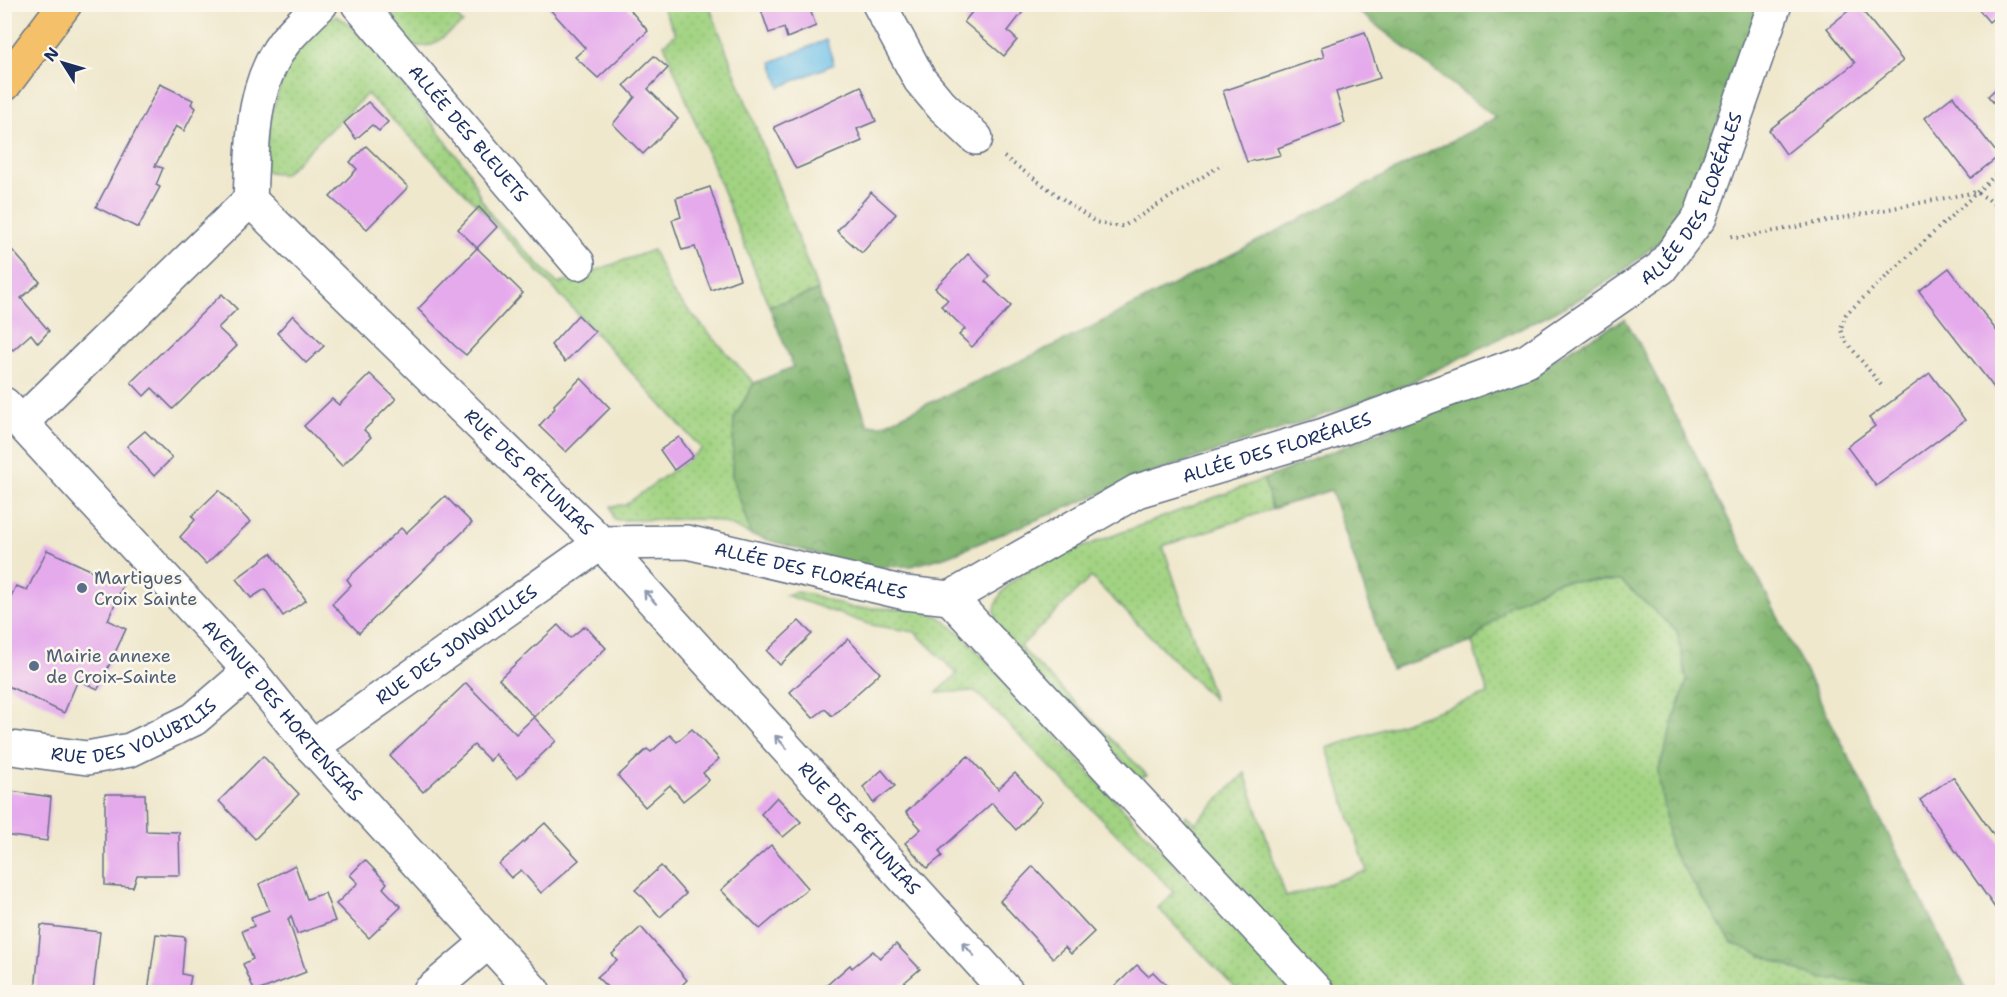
<svg xmlns="http://www.w3.org/2000/svg" width="2007" height="997" font-family="'Shantell Sans',sans-serif">
<style>
.grass{fill:url(#grass-dots);stroke:#5e8170;stroke-width:1.5}
.forest{fill:url(#forest-crowns);stroke:#4e7267;stroke-width:1.5}
.water{fill:#6dc0e9;stroke:#4478a4;stroke-width:1.5}
.building{fill:#e5aaec}
.lines{fill:none;stroke-linecap:round;stroke-linejoin:round}
.minor-casing{stroke:#657085;stroke-width:36}
.major-casing{stroke:#657085;stroke-width:36}
.path{stroke:#657085;stroke-width:4;stroke-dasharray:1.5 4.5;stroke-linecap:butt}
.minor{stroke:#fff;stroke-width:33}
.major{stroke:#f4c16a;stroke-width:33}
.oneway{stroke:#8d97ae}
.service-dot{fill:#5c6f8a;stroke:#fbf7ec;stroke-width:2}
.labels{text-anchor:middle;stroke-width:5;stroke-linejoin:round;paint-order:stroke}
.street-label{font-size:18px;fill:#1b2f5e;stroke:#fbf7ec}
.service-label{font-size:18px;fill:#4e5e75;stroke:#fbf7ec;text-anchor:start}
</style>
<defs>
<pattern id="grass-dots" width="8" height="8" patternUnits="userSpaceOnUse" patternTransform="scale(1.5)"><rect width="8" height="8" fill="#a2d382"/><path d="M2 2h.1M6 6h.1" fill="none" stroke="#8bb573" stroke-width="1.8" stroke-linecap="round"/></pattern>
<pattern id="forest-crowns" width="20" height="18" patternUnits="userSpaceOnUse" patternTransform="scale(1.5)"><rect width="20" height="18" fill="#81b570"/><path d="M2 6a3 3 0 1 1 6 0M12 15a3 3 0 1 1 6 0" fill="none" stroke="#69945f"/></pattern>
</defs>
<rect width="100%" height="100%" fill="#fbf7ec"/>
<filter id="ink" filterUnits="userSpaceOnUse"><feTurbulence type="fractalNoise" baseFrequency=".0167" numOctaves="2"/><feDisplacementMap in="SourceGraphic" scale="12" xChannelSelector="R" yChannelSelector="G"/><feConvolveMatrix kernelMatrix="1 2 1 2 8 2 1 2 1" color-interpolation-filters="sRGB"/></filter>
<filter id="wash" filterUnits="userSpaceOnUse"><feTurbulence type="fractalNoise" baseFrequency=".008" numOctaves="4" result="noise"/><feDisplacementMap in="SourceGraphic" scale="24" xChannelSelector="R" yChannelSelector="G"/><feGaussianBlur stdDeviation="1.35" result="paint"/><feColorMatrix in="noise" values="0 0 0 0 0 0 0 0 0 0 0 0 0 0 0 0 0 1.4 0 .05"/><feComposite in="paint" operator="in"/></filter>
<g filter="url(#wash)">
<rect width="100%" height="100%" fill="#efe8cd"/>
<!-- grass -->
<g class="grass">
<polygon points="364,5 444,5 463,23 432,45 414,47"/>
<polygon points="661,5 709,5 818,291 769,306 664,44 676,34"/>
<polygon points="336,16 345,21 386,61 469,172 481,199 492,216 558,284 653,250 672,292 754,383 734,418 732,474 751,535 728,524 707,519 614,520 611,506 625,505 702,449 479,207 367,94 283,175 265,171 271,116 287,63 324,19"/>
<path d="M 1264,479 L 1272,509 L 1163,546 L 1214,700 L 1091,577 L 1020,647 L 1147,775 L 1139,778 L 999,636 C 998,630 996,624 995,617 C 992,590 1023,573 1043,562 Z"/>
<polygon points="1559,581 1621,581 1677,631 1687,680 1658,772 1936,990 1936,992 1331,992 1182,826 1186,815 1195,823 1245,773 1286,897 1367,871 1327,748 1488,694 1472,642 1508,606"/>
<polygon points="796,592 810,594 852,608 919,609 938,616 964,636 1292,992 1239,992 1158,908 1174,892 975,691 937,693 957,674 915,632 871,625 786,595"/>
</g>
<!-- forest -->
<g class="forest">
<polygon points="1350,5 1760,5 1695,190 1667,235 1622,272 1574,302 1391,392 1146,475 948,556 911,566 873,567 847,563 751,535 732,475 734,418 754,383 793,367 769,306 818,291 868,425 882,425 1074,336 1496,118"/>
<polygon points="1625,319 1639,343 1968,992 1936,992 1936,990 1816,978 1732,943 1670,848 1658,772 1687,680 1677,631 1621,581 1558,581 1508,606 1472,642 1391,669 1331,490 1272,509 1264,479 1532,371"/>
</g>
<!-- water -->
<polygon class="water" points="826,40 834,64 780,87 772,62"/>
<g id="blocks">
<!-- building -->
<g class="building">
<polygon points="545,4 625,4 648,31 598,78 575,57 585,48"/>
<polygon points="759,4 808,4 816,26 787,38 784,28 769,33"/>
<polygon points="973,4 1029,4 1008,31 1017,40 1004,56 964,22 976,7"/>
<polygon points="1857,4 1903,61 1786,154 1769,130 1855,63 1827,28"/>
<polygon points="1986,4 2002,4 2002,11 1989,22 1979,10"/>
<polygon points="1365,32 1380,78 1336,92 1345,123 1278,148 1281,155 1247,162 1223,91 1324,57 1321,47"/>
<polygon points="654,56 668,68 648,89 678,119 643,154 613,124 635,97 624,85"/>
<polygon points="2002,83 2002,113 1988,96"/>
<polygon points="160,84 193,100 191,104 196,108 184,131 176,126 155,166 163,168 156,185 160,187 138,228 96,207"/>
<polygon points="861,86 876,121 857,129 862,141 796,169 774,127"/>
<polygon points="1953,96 1999,156 1971,178 1925,118"/>
<polygon points="368,102 388,122 379,131 372,125 356,139 344,123"/>
<polygon points="366,146 408,187 367,229 330,197 357,169 350,162"/>
<polygon points="710,187 740,279 711,290 695,247 682,250 672,220 681,217 676,198"/>
<polygon points="871,192 896,214 862,253 837,231"/>
<polygon points="479,207 497,227 477,248 458,229"/>
<polygon points="6,243 40,282 21,298 49,331 38,343 31,334 13,350 4,341"/>
<polygon points="477,248 523,293 466,355 455,346 418,309"/>
<polygon points="968,254 990,276 985,281 1011,306 972,347 959,335 965,329 941,306 948,300 935,288"/>
<polygon points="1949,268 2002,338 2002,398 1919,291"/>
<polygon points="222,294 237,309 218,328 237,346 173,409 152,388 144,396 131,382"/>
<polygon points="293,315 324,346 306,363 277,333"/>
<polygon points="578,315 595,332 565,362 551,345"/>
<polygon points="1930,373 1965,420 1876,486 1847,447 1875,426 1869,418"/>
<polygon points="370,374 396,399 364,430 371,437 342,466 304,426 332,399 339,405"/>
<polygon points="581,378 610,408 566,452 539,426 555,408 554,405"/>
<polygon points="145,431 172,458 154,476 127,446"/>
<polygon points="679,437 693,456 674,470 660,450"/>
<polygon points="219,490 250,522 206,564 180,537 195,520 192,516"/>
<polygon points="445,496 472,523 359,633 332,604 351,585 347,579 401,528 406,533"/>
<polygon points="47,550 123,585 108,620 126,629 98,689 78,680 64,713 4,684 4,611 16,586 27,590"/>
<polygon points="271,553 306,600 283,616 265,589 251,598 236,579"/>
<polygon points="799,621 812,634 780,665 767,651"/>
<polygon points="558,625 570,638 585,626 606,648 534,717 499,679"/>
<polygon points="848,639 880,673 832,716 825,709 813,718 790,692"/>
<polygon points="466,683 516,734 534,717 556,741 517,778 495,754 490,761 474,745 423,792 390,756"/>
<polygon points="692,729 719,759 703,773 709,780 683,801 670,785 645,807 618,776 647,749 651,752 670,735 677,742"/>
<polygon points="263,756 299,794 255,839 219,801"/>
<polygon points="968,756 998,789 1015,773 1042,802 1016,830 992,803 939,851 942,856 927,868 905,843 921,829 906,812"/>
<polygon points="882,770 895,786 873,803 863,787"/>
<polygon points="1953,777 2002,847 2002,918 1920,800"/>
<polygon points="4,790 51,797 47,841 4,835"/>
<polygon points="105,794 145,794 146,831 179,832 180,875 137,875 133,887 105,885"/>
<polygon points="777,797 801,822 783,837 761,814"/>
<polygon points="545,823 579,860 541,893 521,870 511,878 499,864"/>
<polygon points="771,845 808,888 760,929 721,890"/>
<polygon points="365,860 387,883 383,888 401,907 369,938 336,904 358,883 350,875"/>
<polygon points="295,865 307,899 325,893 335,921 297,934 291,916 288,919 306,972 255,992 243,964 253,959 242,931 254,926 251,917 269,910 259,884"/>
<polygon points="661,866 686,894 660,917 644,898 635,890"/>
<polygon points="1033,866 1094,932 1071,954 1065,947 1053,958 1000,901"/>
<polygon points="41,925 100,932 93,992 35,992"/>
<polygon points="641,927 687,980 675,992 612,992 597,977 617,960 612,954"/>
<polygon points="156,934 185,937 182,974 191,976 188,992 148,992"/>
<polygon points="896,944 920,969 893,992 819,992 850,965 852,968 873,951 880,958"/>
<polygon points="1137,965 1148,976 1153,972 1173,992 1109,992"/>
</g>
</g>
</g>
<g filter="url(#ink)">
<use href="#blocks" fill-opacity="0" stroke="#657085" stroke-width="1.5"/>
<g class="lines">
<!-- minor casing -->
<g class="minor-casing">
<g id="minor">
<path id="s1" d="M 358,4 L 578,263"/>
<polyline points="879,4 920,80 941,105 976,138"/>
<path d="M 250,200 C 253,145 250,87 285,41 C 296,28 309,16 321,4"/>
<path id="s2" d="M 4,404 L 250,671 L 312,747 L 534,992"/>
<path id="s3" d="M 22,422 L 250,200 L 601,543 L 1007,992"/>
<path id="s4" d="M 601,543 L 687,542 L 905,593 L 950,598 L 1137,491 L 1324,435 L 1527,361 L 1661,268 L 1700,217 L 1775,4"/>
<polyline points="950,598 1317,992"/>
<path id="s5" d="M 4,747 L 87,758 L 130,750 L 194,719 L 250,671"/>
<path id="s6" d="M 312,747 L 601,543"/>
<polyline points="429,992 487,943"/>
</g>
</g>
<!-- major casing -->
<g class="major-casing">
<polyline id="major" points="4,85 65,4"/>
</g>
<!-- path -->
<g class="path">
<polyline points="1004,157 1095,222 1112,226 1124,226 1223,164"/>
<polyline points="1731,236 1739,238 1976,192 1988,199 2002,212"/>
<polyline points="1881,385 1844,339 1841,328 1846,314 2002,169"/>
</g>
<!-- minor -->
<use href="#minor" class="minor"/>
<!-- major -->
<use href="#major" class="major"/>
</g>
<!-- one-way arrows -->
<defs><path id="oneway-shaft" d="M-6 0H5M1.5-3L5.5 0L1.5 3" fill="none" stroke-width="1.6" stroke-linecap="round" stroke-linejoin="round" transform="scale(1.5)"/></defs>
<g class="oneway">
<use href="#oneway-shaft" transform="translate(650 597) rotate(-132)"/>
<use href="#oneway-shaft" transform="translate(781 742) rotate(-132)"/>
<use href="#oneway-shaft" transform="translate(968 949) rotate(-132)"/>
</g>
</g>
<!-- markers -->
<g class="service-dot">
<circle cx="82" cy="588" r="6"/>
<circle cx="34" cy="666" r="6"/>
</g>
<g class="labels">
<!-- street labels -->
<g class="street-label">
<text dy="6" stroke="none"><textPath href="#s1" startOffset="170">ALLÉE DES BLEUETS</textPath></text>
<text dy="6" stroke="none"><textPath href="#s4" startOffset="1221">ALLÉE DES FLORÉALES</textPath></text>
<text dy="6" stroke="none"><textPath href="#s4" startOffset="717">ALLÉE DES FLORÉALES</textPath></text>
<text dy="6" stroke="none"><textPath href="#s3" startOffset="708">RUE DES PÉTUNIAS</textPath></text>
<text dy="6" stroke="none"><textPath href="#s4" startOffset="213">ALLÉE DES FLORÉALES</textPath></text>
<text dy="6" stroke="none"><textPath href="#s6" startOffset="177">RUE DES JONQUILLES</textPath></text>
<text dy="6" stroke="none"><textPath href="#s2" startOffset="414">AVENUE DES HORTENSIAS</textPath></text>
<text dy="6" stroke="none"><textPath href="#s5" startOffset="136">RUE DES VOLUBILIS</textPath></text>
<text dy="6" stroke="none"><textPath href="#s3" startOffset="1194">RUE DES PÉTUNIAS</textPath></text>
</g>
<!-- service labels -->
<g class="service-label">
<text x="94" y="584">Martigues<tspan x="94" dy="21">Croix Sainte</tspan></text>
<text x="46" y="662">Mairie annexe<tspan x="46" dy="21">de Croix-Sainte</tspan></text>
</g>
</g>
<!-- margin -->
<rect width="2007" height="997" fill="none" stroke="#fbf7ec" stroke-width="24"/>
<!-- north arrow -->
<g transform="translate(63 63) rotate(307)" stroke="#fbf7ec" stroke-width="4.5" paint-order="stroke">
<path d="M0-4.5L10 22L0 15L-10 22Z" fill="#1b2f5e"/>
<text y="-9" font-size="16" font-weight="bold" text-anchor="middle" fill="#1b2f5e">N</text>
</g>
</svg>
